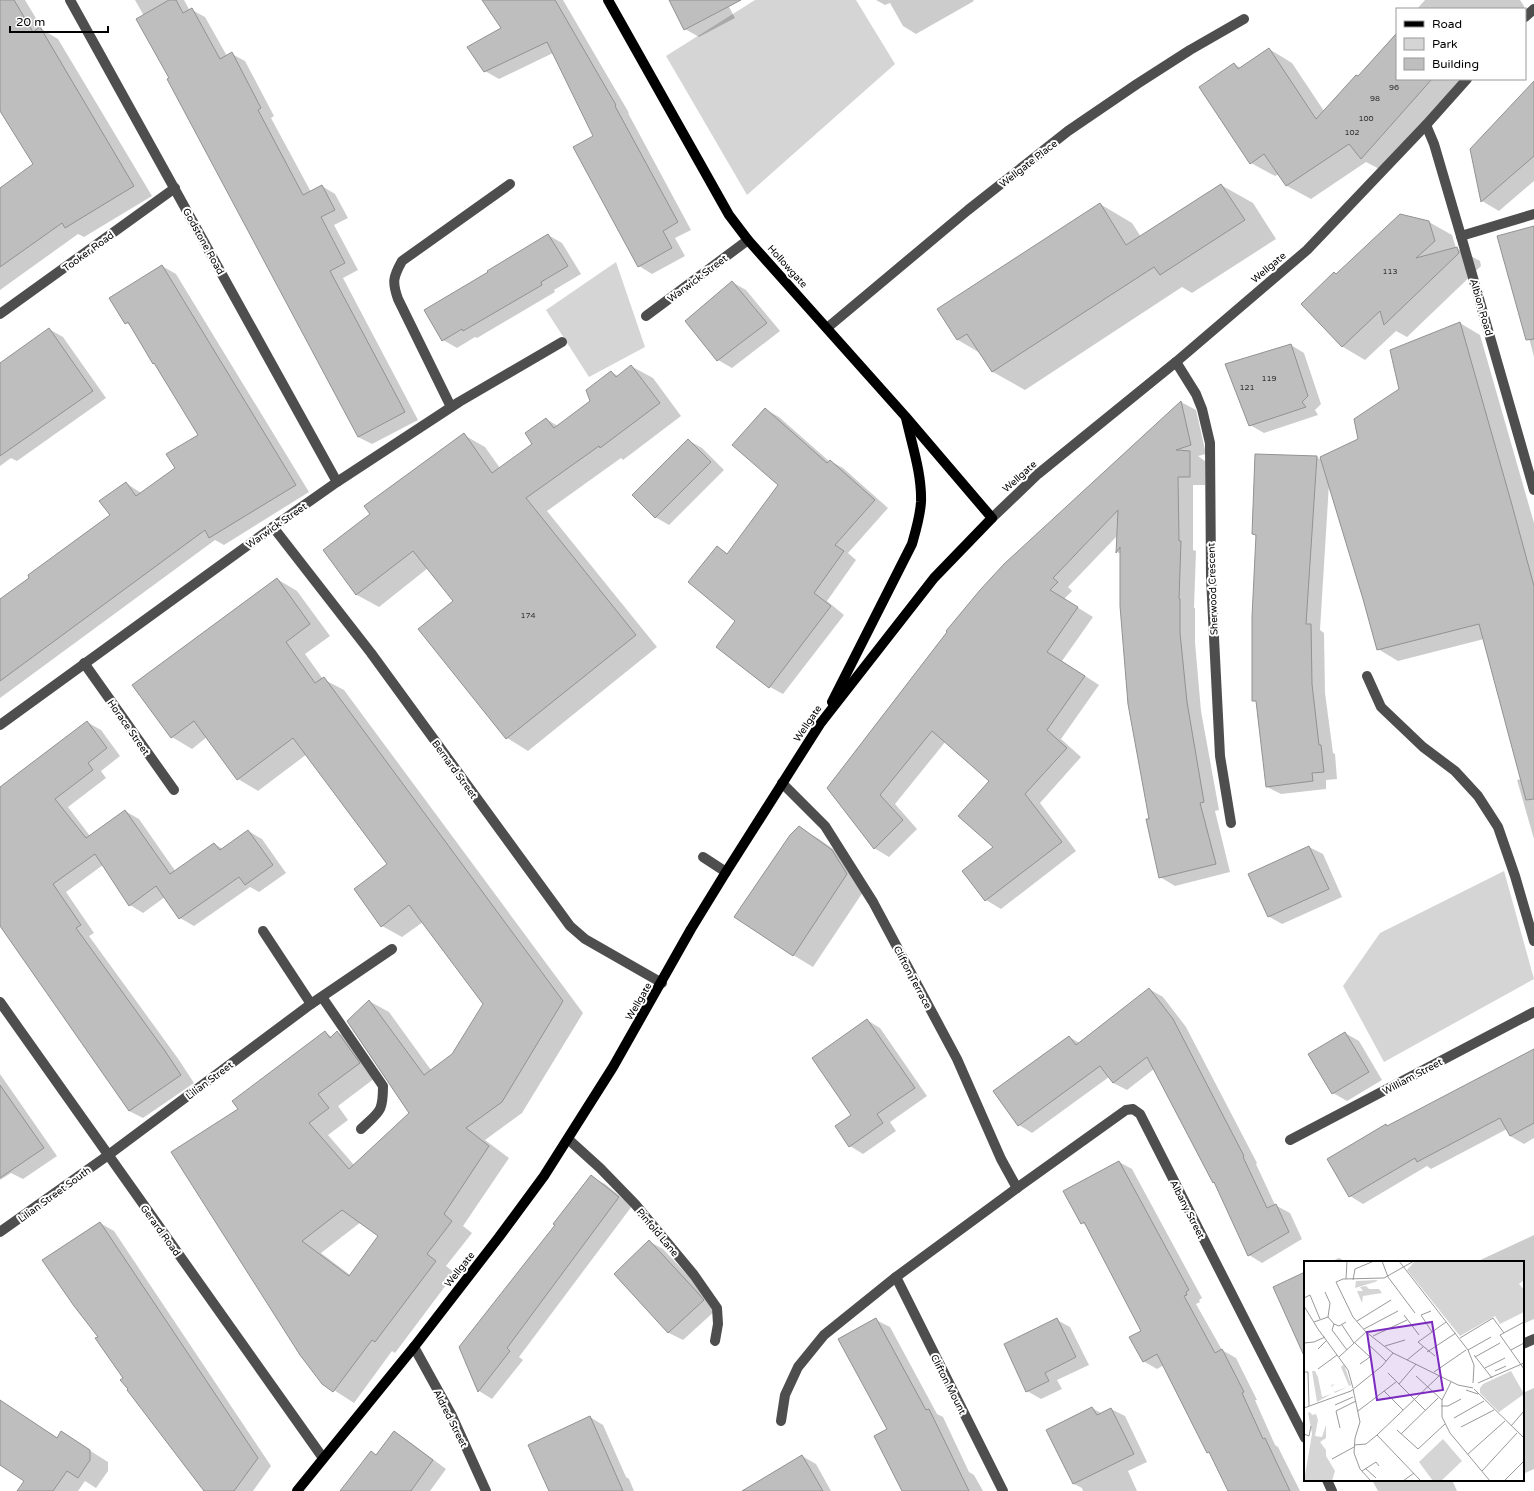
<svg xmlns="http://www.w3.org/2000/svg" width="1534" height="1491" font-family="'Varela Round',sans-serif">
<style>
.green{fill:#d5d5d5}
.shadow{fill:#0003;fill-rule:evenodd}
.building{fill:#bebebe;stroke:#929292;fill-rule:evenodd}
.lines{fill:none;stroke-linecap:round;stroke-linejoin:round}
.minor{stroke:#4e4e4e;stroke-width:10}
.major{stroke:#000;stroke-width:10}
.labels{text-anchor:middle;stroke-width:4;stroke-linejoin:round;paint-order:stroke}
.number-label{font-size:8px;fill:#303030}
.street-label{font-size:10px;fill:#000;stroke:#fff}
.inset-road{fill:none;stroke:#999;stroke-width:1}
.view{fill:#7b2cbf;fill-opacity:0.15;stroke:#7b2cbf;stroke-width:2}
.inset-edge{fill:none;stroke:#000;stroke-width:2}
</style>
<rect width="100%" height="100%" fill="#fff"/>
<!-- green -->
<g class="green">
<polygon points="755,0 856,0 895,64 747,195 666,56"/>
<polygon points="616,262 645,347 589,377 546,310"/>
<polygon points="1504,871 1534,979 1384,1062 1343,986 1380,933"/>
</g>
<!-- shadow -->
<g class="shadow">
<polygon points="0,0 25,0 43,30 58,39 152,196 84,237 78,234 0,290 0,189 34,165 0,109"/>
<polygon points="135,0 184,0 190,11 192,10 205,17 227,56 232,54 245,61 274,116 271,118 311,192 322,186 335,194 348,218 334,225 358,270 343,278 418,420 372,444 358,437 170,78 144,16"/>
<polygon points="483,0 563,0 629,113 628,113 691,230 675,238 685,256 652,274 639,266 595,136 553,53 499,79 485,71 503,29"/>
<polygon points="670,0 737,0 728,5 735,18 699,37 685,29"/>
<polygon points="876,0 973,0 974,1 916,34 903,26 890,3 885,5"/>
<polygon points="1425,0 1520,0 1524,6 1524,9 1417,9"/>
<polygon points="1397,32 1397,79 1468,79 1385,172 1366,162 1311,199 1287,186 1279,174 1275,176 1251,163 1234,64 1241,68 1269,49 1292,63 1324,111 1358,77"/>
<polygon points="1534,83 1534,181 1499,211 1482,201"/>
<polygon points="1221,185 1253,203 1276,239 1192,293 1182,287 1025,390 993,372 980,353 958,340 938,310 1100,204 1132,223 1141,237"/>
<polygon points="1429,222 1452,235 1456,248 1480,261 1481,266 1407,337 1396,331 1365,360 1343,347 1302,304 1337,275"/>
<polygon points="1534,230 1534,357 1522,311"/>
<polygon points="548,235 562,243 581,274 554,290 555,292 477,338 475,337 457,348 443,340"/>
<polygon points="162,266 176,274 309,492 224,545 215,540 0,698 0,600 111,515 126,483 141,493 176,468 199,435 157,365 153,363 131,326 126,323"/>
<polygon points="732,282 746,290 780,331 732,368 718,360"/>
<polygon points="1460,323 1480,335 1534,523 1534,839 1517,780 1521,779 1484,639 1398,661 1378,649 1364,598 1329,484 1320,630 1324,633 1325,693 1333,753 1335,754 1337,779 1326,780 1326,789 1281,794 1267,787 1257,702 1253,700 1257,536 1253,534 1317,457 1322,461 1359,440 1401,389"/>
<polygon points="49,329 63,337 106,398 17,461 11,458 0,466 0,364"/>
<polygon points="1291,345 1304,353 1321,404 1315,410 1318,415 1264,433 1250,425"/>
<polygon points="631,366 653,378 681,416 623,460 621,458 547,511 657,647 528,751 507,738 455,601 428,568 379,607 357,595 324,550 372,514 464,435 485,447 500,468 534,444 546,419 558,426 591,401 611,372 618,376"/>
<polygon points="1181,402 1196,410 1206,454 1198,456 1205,461 1205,485 1193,485 1193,550 1196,551 1194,608 1195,608 1195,642 1201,711 1219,810 1215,811 1230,872 1175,886 1160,877 1150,819 1121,554 1117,552 1118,535 1068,587 1072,591 1064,599 1093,617 1062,661 1099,685 1061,739 1081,757 1040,803 1076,851 1001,909 986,900 964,871 994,847 990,781 946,741 895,804 917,829 889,857 874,848 828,788 1005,565"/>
<polygon points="765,409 779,417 830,462 830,461 843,468 888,508 848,553 856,560 827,601 844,615 783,694 770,687 737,621 718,547 728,554 779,485"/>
<polygon points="688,440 702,448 724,470 669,525 655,517"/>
<path d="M 277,579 L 297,591 L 330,636 L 305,654 L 323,679 L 344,690 L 583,1013 L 522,1113 L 485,1140 L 509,1158 L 463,1226 L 472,1233 L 446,1266 L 455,1273 L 395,1353 L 392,1351 L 354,1403 L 323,1383 L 239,1109 L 325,1032 L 332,1037 L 337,1032 L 357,1043 L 379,1075 L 338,1106 L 348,1120 L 328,1135 L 354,1165 L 411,1113 L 369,1001 L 389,1012 L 431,1070 L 453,1055 L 485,1004 L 423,922 L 402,937 L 382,926 L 388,865 L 307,754 L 258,791 L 238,779 L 207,737 L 192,749 L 172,737 ZM 361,1222 L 379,1236 L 350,1275 L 321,1253 Z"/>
<polygon points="87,722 101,730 120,756 101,771 106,778 68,807 90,836 125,811 139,819 176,872 214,844 223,849 248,831 262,839 286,873 259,892 250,887 194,926 180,918 165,897 143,913 130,905 103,865 66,892 94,933 89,936 179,1060 194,1083 143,1118 129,1111 0,924 0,789"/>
<polygon points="799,828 819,839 853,863 867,886 813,967 793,955"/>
<polygon points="1309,847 1323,854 1342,897 1282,924 1268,916"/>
<polygon points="1149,989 1163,997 1186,1027 1257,1163 1256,1164 1275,1205 1290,1213 1302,1239 1262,1263 1249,1255 1217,1184 1213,1182 1154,1069 1127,1090 1113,1083 1109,1077 1032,1133 1019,1125 1069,1037 1080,1043"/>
<polygon points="867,1020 880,1028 927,1096 890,1122 896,1131 863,1154 850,1146"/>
<polygon points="1345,1033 1359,1041 1382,1080 1347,1101 1333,1093 1310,1054"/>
<polygon points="1534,1050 1534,1138 1524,1144 1510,1136 1507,1129 1431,1169 1427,1166 1363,1204 1350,1196 1386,1125 1388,1127"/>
<polygon points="0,1074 57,1156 23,1179 11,1173 0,1180"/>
<polygon points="1119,1162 1132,1169 1202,1298 1199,1300 1200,1302 1196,1304 1222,1350 1236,1358 1257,1400 1255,1400 1275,1445 1278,1447 1300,1491 1229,1491 1212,1455 1208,1452 1164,1365 1157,1369 1143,1361 1142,1331 1087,1226 1082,1223"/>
<polygon points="591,1177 605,1184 632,1206 519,1357 523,1360 492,1399 479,1391"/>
<polygon points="100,1223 114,1231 271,1466 253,1491 205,1491 130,1389 100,1337"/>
<polygon points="1534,1235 1534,1319 1523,1324 1523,1262 1476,1262"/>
<polygon points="650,1242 663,1249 712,1301 717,1309 683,1340 669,1333 615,1275"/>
<polygon points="1339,1258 1346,1262 1330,1262"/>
<polygon points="876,1320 890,1327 937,1414 943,1417 969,1472 974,1475 983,1491 903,1491 889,1430"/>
<polygon points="1057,1320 1070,1327 1089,1365 1057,1380 1062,1389 1041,1399 1027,1391 1005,1345"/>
<polygon points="1534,1388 1534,1469 1523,1474 1523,1393"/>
<polygon points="0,1401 58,1438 62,1433 108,1462 108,1471 96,1488 85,1481 78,1491 18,1491 25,1481 0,1464"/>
<polygon points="1092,1408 1101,1413 1111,1409 1125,1416 1147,1462 1128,1471 1137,1491 1083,1491 1082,1488 1074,1484"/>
<polygon points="590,1417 603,1425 626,1477 629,1479 634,1491 550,1491"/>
<polygon points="394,1432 407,1440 446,1469 430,1491 342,1491 376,1455"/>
<polygon points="802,1456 816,1464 831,1491 752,1491"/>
<polygon points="1372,1480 1452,1480 1457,1491 1378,1491"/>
</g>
<!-- building -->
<g class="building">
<polygon points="0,0 14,0 33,32 40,27 134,186 65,228 62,223 0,267 0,188 33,164 0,111"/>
<polygon points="169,0 176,0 183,13 192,8 220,59 232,52 261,108 258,110 303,195 322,185 335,210 321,217 345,263 330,271 405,412 358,437 167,79 169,78 136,19"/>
<polygon points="482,0 555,0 616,105 615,106 678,222 663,231 672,248 638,267 573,147 593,136 547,42 484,72 467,47 501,28"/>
<polygon points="669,0 741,0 684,30"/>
<polygon points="1397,33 1397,79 1432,79 1361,159 1349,144 1286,186 1264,154 1250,164 1199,87 1234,63 1238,69 1269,48 1316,119 1356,75 1358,76"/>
<polygon points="1534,81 1534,156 1481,202 1470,149"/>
<polygon points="1221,184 1245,220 1160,275 1154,267 992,372 967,334 957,340 937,309 1100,203 1126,245"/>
<polygon points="1400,214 1429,221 1435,241 1416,258 1457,247 1459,253 1384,325 1380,311 1342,347 1301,304 1334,272 1336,274"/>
<polygon points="1534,226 1534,339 1526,340 1497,236"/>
<polygon points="548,234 568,266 541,282 542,285 463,331 462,329 442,341 424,310 488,272 487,271"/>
<polygon points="162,265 296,485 209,538 205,530 0,681 0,599 29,578 28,575 110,515 99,501 126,482 136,496 175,468 166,454 198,435 154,363 153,364 128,322 125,324 109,298"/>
<polygon points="732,281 767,323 717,361 685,321"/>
<polygon points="1460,322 1512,505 1534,586 1534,799 1526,800 1479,624 1377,650 1363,599 1320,457 1358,439 1354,419 1399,389 1390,350"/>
<polygon points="49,328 93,391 0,456 0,363"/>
<polygon points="1291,344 1308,396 1302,402 1306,407 1249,426 1225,364"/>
<polygon points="631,365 660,403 600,448 599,446 526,498 636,635 506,739 418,629 453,601 413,551 356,595 323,550 370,514 364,506 464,433 492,473 532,444 525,433 546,418 554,428 590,401 586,390 611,371 616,377"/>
<polygon points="1181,401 1191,445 1176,450 1190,451 1190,477 1178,477 1179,541 1181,541 1179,599 1180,599 1180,633 1187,702 1204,802 1200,803 1216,864 1159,878 1146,819 1149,819 1128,704 1120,606 1120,547 1116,553 1118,510 1053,578 1058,582 1050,590 1078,607 1047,652 1085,676 1047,730 1067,748 1025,794 1062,842 985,901 962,871 993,847 958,816 989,781 932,731 880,795 903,820 874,849 827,788 947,632 946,631 980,590 1004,564"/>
<polygon points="765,408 827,463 830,460 875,500 835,545 844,551 814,593 831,606 769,688 716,647 735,621 688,582 717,546 727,554 778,485 732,445"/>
<polygon points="688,439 711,462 655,518 632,495"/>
<polygon points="1255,454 1317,456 1306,624 1311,624 1312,684 1319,745 1321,745 1324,772 1312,773 1313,781 1266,787 1256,701 1252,701 1252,617 1256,535 1252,534"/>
<path d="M 277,578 L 310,624 L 286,642 L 315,683 L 324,677 L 563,1001 L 502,1102 L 466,1128 L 489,1146 L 444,1214 L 452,1221 L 427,1254 L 436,1261 L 375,1342 L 372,1340 L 333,1392 L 322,1384 L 300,1355 L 171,1152 L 238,1109 L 232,1101 L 325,1031 L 330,1038 L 337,1031 L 360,1063 L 318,1094 L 329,1108 L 309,1123 L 349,1169 L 409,1113 L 347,1021 L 369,1000 L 424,1075 L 452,1054 L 483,1004 L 409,905 L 381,927 L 354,889 L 387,864 L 293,738 L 237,780 L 194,721 L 171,738 L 132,685 ZM 342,1210 L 378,1236 L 349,1276 L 302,1241 Z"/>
<polygon points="87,721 107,748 88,763 93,770 55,799 86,838 125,810 170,874 214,843 220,850 248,830 273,865 245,885 239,877 179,919 156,886 129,906 95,854 53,884 81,925 76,928 165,1051 181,1075 129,1111 0,926 0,787"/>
<polygon points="799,826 832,850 847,874 793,956 734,917 790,835"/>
<polygon points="1309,846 1329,889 1268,917 1248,874"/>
<polygon points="1149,988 1173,1019 1244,1156 1243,1157 1267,1208 1276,1204 1289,1232 1248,1256 1214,1182 1213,1183 1147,1057 1113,1083 1100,1066 1018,1126 993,1091 1069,1036 1076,1045"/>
<polygon points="867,1019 915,1088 877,1114 883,1123 849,1147 835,1126 851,1115 812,1058"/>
<polygon points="1345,1032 1369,1072 1332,1094 1308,1054"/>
<polygon points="1534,1049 1534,1123 1510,1136 1500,1118 1417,1162 1415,1158 1349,1197 1327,1159 1386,1124 1387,1126"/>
<polygon points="0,1085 44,1148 0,1178"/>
<polygon points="1119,1161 1189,1290 1186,1292 1187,1295 1184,1296 1215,1353 1222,1349 1244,1392 1242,1393 1263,1439 1265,1438 1290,1491 1228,1491 1209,1452 1207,1453 1157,1354 1143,1362 1129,1337 1141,1331 1084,1222 1081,1224 1063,1191"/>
<polygon points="591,1175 619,1197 507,1348 510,1351 478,1392 459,1347 555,1225 553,1224"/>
<polygon points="100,1222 258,1458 234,1491 204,1491 127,1390 128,1389 120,1380 123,1378 95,1338 98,1337 74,1306 42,1260"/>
<polygon points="649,1240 698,1293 704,1300 668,1333 614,1274"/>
<polygon points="1305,1272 1305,1358 1273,1287"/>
<polygon points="876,1318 926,1410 929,1409 969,1491 902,1491 874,1436 887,1429 838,1339"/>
<polygon points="1057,1318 1076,1357 1045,1373 1049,1381 1026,1392 1004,1344"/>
<polygon points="0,1400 57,1438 61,1431 90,1450 90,1460 78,1478 67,1471 53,1491 17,1491 24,1481 0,1465"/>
<polygon points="1092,1407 1097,1415 1111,1408 1134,1454 1073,1484 1046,1430"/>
<polygon points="590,1416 623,1491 549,1491 528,1445"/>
<polygon points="394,1431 433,1460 411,1491 340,1491 371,1451 376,1455"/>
<polygon points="802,1455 823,1491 742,1491"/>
</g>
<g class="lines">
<!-- minor -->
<g class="minor">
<polyline points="70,0 337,482"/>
<polyline points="1525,17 1534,9"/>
<polyline points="1426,125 1434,144 1461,236 1534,490"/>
<polyline points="1461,236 1534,214"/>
<polyline points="0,314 175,188"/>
<polyline points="646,316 748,240"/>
<polyline points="827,328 968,210 1068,131 1137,84 1190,50 1244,19"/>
<polyline points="1176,362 1196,394 1202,409 1210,443 1211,578 1220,756 1231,823"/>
<path d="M 451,407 L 398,299 C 392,282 393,277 402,261 L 510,184"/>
<polyline points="992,518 1038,474 1176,362 1307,250 1426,125 1467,79"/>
<polyline points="273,527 371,653 570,926 585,939 662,983"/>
<polyline points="84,663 174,790"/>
<polyline points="1367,676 1381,707 1423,747 1455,771 1478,796 1498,827 1515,876 1534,941"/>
<polyline points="0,725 273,527 337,482 459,402 562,342"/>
<polyline points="782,783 825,826 873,902 957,1059 1001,1159 1017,1188"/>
<polyline points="703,857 726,872"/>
<polyline points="263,931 311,1004"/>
<path d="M 322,997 L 383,1086 C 383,1112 380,1111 361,1129"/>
<path d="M 0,1002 C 107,1155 216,1305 323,1458"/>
<polyline points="568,1139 600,1168 635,1204 694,1275 717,1308 718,1324 715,1341"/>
<polyline points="1290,1140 1534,1012"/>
<polyline points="0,1232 107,1156 311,1004 392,949"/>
<polyline points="896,1277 1003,1491"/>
<polyline points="1523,1344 1534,1339"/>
<polyline points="414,1347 452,1416 486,1491"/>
<polyline points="781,1421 785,1395 798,1367 824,1335 896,1277 1017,1188 1126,1110 1133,1109 1140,1114 1305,1438"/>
<polyline points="1327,1480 1332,1491"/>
</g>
<!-- major -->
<g class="major">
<path d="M 832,702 L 912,544 C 916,530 920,517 921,502 C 922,474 912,445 906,418"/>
<polyline points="297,1491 414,1347 499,1237 544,1176 613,1067 691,929 726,872 820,724 934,578 992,518 905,416 748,240 729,215 608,0"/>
</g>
</g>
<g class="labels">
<!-- number labels -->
<g class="number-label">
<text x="1394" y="90">96</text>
<text x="1375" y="101">98</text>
<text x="1366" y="121">100</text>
<text x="1352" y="135">102</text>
<text x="1390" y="274">113</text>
<text x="1269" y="381">119</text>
<text x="1247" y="390">121</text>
<text x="528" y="618">174</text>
</g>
<!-- street labels -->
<g class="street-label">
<text transform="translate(1028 163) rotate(-38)" y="4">Wellgate Place</text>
<text transform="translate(204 241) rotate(61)" y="4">Godstone Road</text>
<text transform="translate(88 251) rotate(-36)" y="4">Tooker Road</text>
<text transform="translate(788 266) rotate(48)" y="4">Hollowgate</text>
<text transform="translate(1268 267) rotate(-40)" y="4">Wellgate</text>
<text transform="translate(697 278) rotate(-37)" y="4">Warwick Street</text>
<text transform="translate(1482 307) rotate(74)" y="4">Albion Road</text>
<text transform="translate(1019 476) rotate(-42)" y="4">Wellgate</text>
<text transform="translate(276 525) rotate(-35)" y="4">Warwick Street</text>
<text transform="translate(1212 589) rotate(-92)" y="4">Sherwood Crescent</text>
<text transform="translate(807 723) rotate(-56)" y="4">Wellgate</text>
<text transform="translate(129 727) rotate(55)" y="4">Horace Street</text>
<text transform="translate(455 769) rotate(54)" y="4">Bernard Street</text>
<text transform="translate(913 977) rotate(62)" y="4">Clifton Terrace</text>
<text transform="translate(638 1001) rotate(-60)" y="4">Wellgate</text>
<text transform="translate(1412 1076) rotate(-28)" y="4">William Street</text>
<text transform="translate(209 1080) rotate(-37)" y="4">Lilian Street</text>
<text transform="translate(54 1194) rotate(-36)" y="4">Lilian Street South</text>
<text transform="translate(1188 1209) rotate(63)" y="4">Albany Street</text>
<text transform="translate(161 1230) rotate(54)" y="4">Gerard Road</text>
<text transform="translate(658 1232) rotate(50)" y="4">Pinfold Lane</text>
<text transform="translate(459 1269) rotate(-52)" y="4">Wellgate</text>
<text transform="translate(949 1384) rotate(63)" y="4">Clifton Mount</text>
<text transform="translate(451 1418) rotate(63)" y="4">Aldred Street</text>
</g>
</g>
<!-- overview -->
<g transform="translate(1304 1261)">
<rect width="220" height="220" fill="#fff"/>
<path d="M 111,0 L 220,0 L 220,19 L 215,23 L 220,29 L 220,51 L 196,63 L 191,55 L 156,75 L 103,9 ZM 74,19 L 71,21 L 51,27 L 52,20 ZM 62,25 L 65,28 L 75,28 L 78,32 L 59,35 L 58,42 L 53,30 L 59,30 L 56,26 ZM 40,103 L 47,124 L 31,132 L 27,124 L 31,123 L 28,125 L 30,131 L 45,125 L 37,106 ZM 8,110 L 11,110 L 14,116 L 18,136 L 27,133 L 13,141 ZM 207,110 L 220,133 L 195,151 L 176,132 L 176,127 L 179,123 ZM 6,151 L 8,154 L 12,153 L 14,159 L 11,175 L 18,176 L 22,164 L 22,177 L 16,181 L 22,189 L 22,195 L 31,210 L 28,220 L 0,220 L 8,173 L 4,152 ZM 139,178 L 158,200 L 137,220 L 129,220 L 115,201 Z" fill="#d5d5d5"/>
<path class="inset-road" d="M 78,0 L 84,16 L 111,52M 95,0 L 164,89 L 170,104 L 169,122M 42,18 L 43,0M 49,19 L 51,8 L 70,0M 21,31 L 26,42 L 24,56M 0,37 L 6,34 L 16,58M 0,45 L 14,68 L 44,109 L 49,127M 127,50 L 117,54 L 128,71M 100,54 L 115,74M 53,60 L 87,39M 10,61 L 24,56 L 30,63 L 28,69M 220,61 L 196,74 L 220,108M 30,63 L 35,65 L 42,61M 38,64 L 50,82M 60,68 L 94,50M 28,69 L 43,89M 69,75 L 103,59M 156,77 L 189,57 L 200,72M 0,82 L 10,81 L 21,76M 51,82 L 66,96 L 56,103M 65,84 L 82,100M 81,85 L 101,79M 14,88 L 23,79M 164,89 L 187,76M 207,89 L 220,82M 123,91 L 152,72M 89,92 L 62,71 L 49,56 L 32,21 L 39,18 L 80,17 L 110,0M 170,94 L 188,117M 131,95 L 114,81 L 142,61M 35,96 L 62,71M 171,96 L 196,82M 103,99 L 119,86M 181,107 L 201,97M 14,108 L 33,94M 191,110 L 202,105M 0,111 L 4,111 L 5,145M 130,111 L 162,89M 84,112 L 121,149M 112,115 L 138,139M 147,121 L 138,139 L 138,156 L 146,172 L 186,220M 174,122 L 220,102M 95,123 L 112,103M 49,128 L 56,161 L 51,177 L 50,192 L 56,208 L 67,220M 170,128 L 220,177M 162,129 L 174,133M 80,130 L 99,149M 31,144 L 49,136M 137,145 L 144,145 L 157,138M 0,147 L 47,130 L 78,105 L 89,92 L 154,124 L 169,127M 54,150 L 92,121M 150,157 L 180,140M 207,165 L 220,150M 157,166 L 190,149M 36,167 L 32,150 L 52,140M 93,169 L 114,188 L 141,163M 0,173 L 5,175 L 7,165M 97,173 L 134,137M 73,174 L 117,220M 50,184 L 62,183 L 73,174 L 135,115M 164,193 L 201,160M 28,198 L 50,186M 61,207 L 72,217M 58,210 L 72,201 L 75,205M 178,210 L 213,172M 99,220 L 110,212M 200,220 L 220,200"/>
<path class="view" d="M 128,61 L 139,129 L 73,139 L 63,71 Z"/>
<rect width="220" height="220" class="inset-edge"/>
</g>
<!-- legend -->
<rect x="1396" y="8" width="130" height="72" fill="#ffffff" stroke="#999999"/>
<rect x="1404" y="21" width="20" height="6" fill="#000000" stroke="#999999"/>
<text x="1432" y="28" font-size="12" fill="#000000">Road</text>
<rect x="1404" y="38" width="20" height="12" fill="#d5d5d5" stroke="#999999"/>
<text x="1432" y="48" font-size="12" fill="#000000">Park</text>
<rect x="1404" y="58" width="20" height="12" fill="#bebebe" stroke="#999999"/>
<text x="1432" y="68" font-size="12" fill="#000000">Building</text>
<!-- scale -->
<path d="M10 26v6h98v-6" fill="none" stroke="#000000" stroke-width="2"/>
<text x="16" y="26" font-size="12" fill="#000000" stroke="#ffffff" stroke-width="3" paint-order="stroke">20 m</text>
</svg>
